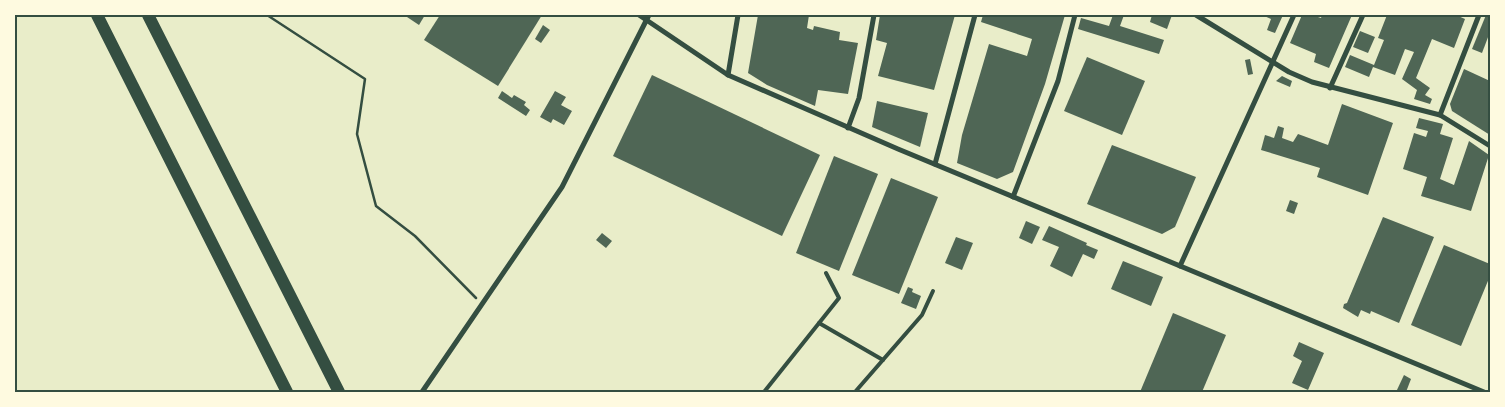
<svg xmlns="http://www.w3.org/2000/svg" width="1505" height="407" font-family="Ubuntu,sans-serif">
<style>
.building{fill:#4f6655}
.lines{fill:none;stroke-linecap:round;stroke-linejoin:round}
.path{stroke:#344e41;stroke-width:2.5}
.service{stroke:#344e41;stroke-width:4}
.minor{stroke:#344e41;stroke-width:5}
.motorway{stroke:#344e41;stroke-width:12}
.neatline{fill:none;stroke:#344e41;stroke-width:2}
</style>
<rect width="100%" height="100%" fill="#e9edc9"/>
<!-- building -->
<g class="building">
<polygon points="404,15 425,15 419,25"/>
<polygon points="440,15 542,15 498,86 424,40"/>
<polygon points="758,15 809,15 807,28 813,30 814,26 840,32 839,40 858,43 848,94 818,90 815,106 767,85 748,73"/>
<polygon points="880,15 917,15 926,17 926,15 955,15 934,90 878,76 887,43 876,40"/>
<polygon points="983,15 1065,15 1045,84 1013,172 997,179 957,163 962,135 989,44 1027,56 1032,39 981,22"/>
<polygon points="1113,15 1124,15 1120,26 1164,40 1159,54 1078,29 1081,18 1109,26"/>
<polygon points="1152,15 1172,15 1167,29 1150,22"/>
<polygon points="1262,15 1283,15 1275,33 1267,30 1271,19"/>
<polygon points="1302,15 1312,15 1321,18 1322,15 1352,15 1329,68 1314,62 1316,54 1290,43"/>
<polygon points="1387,15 1456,15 1465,19 1454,48 1432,39 1416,78 1430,88 1425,95 1432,99 1430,104 1414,99 1417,90 1402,79 1414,52 1405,49 1395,75 1373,67 1369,77 1345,67 1350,55 1374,65 1384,40 1378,38"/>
<polygon points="1486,15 1490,15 1490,32 1482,53 1472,49"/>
<polygon points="543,25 550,30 541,43 535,39"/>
<polygon points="1360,31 1375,37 1368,53 1353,47"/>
<polygon points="1087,57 1145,81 1122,135 1064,111"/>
<polygon points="1250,59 1253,74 1248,75 1245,60"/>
<polygon points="1464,69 1490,81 1490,135 1452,111 1450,104"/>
<polygon points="652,75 820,155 782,236 613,156"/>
<polygon points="1282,76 1292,81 1290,87 1276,81"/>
<polygon points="502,91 512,98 514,95 526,102 524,105 530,110 526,116 498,98"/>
<polygon points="555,91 566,97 561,105 572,111 564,125 553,119 551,123 540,117"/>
<polygon points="877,101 928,113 920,147 872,127"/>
<polygon points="1342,104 1393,123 1368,195 1317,177 1320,168 1261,150 1265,135 1274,138 1278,126 1284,128 1282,138 1293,142 1298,134 1328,145"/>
<polygon points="1419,118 1443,124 1440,134 1453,138 1440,179 1454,185 1469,141 1489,155 1471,211 1421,196 1427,177 1403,169 1414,133 1426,137 1428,131 1416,128"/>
<polygon points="1112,145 1196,177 1175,227 1162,234 1087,204"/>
<polygon points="834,156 878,174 839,271 796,253"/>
<polygon points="891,178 938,197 899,294 852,275"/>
<polygon points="1290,200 1298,203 1294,214 1286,211"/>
<polygon points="1383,217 1434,237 1399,323 1371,311 1370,314 1361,310 1358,317 1343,308 1344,304 1347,303"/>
<polygon points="1026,221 1040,227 1032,244 1019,238"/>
<polygon points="1049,226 1087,243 1086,245 1098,250 1094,259 1083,254 1072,277 1050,266 1059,247 1042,240"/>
<polygon points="602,233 612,241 606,248 596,240"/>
<polygon points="956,237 973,243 962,270 945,263"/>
<polygon points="1444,245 1490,264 1490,276 1461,346 1411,325"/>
<polygon points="1123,261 1163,277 1151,306 1111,289"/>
<polygon points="908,287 913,289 912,292 921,296 916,309 901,303"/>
<polygon points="1173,313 1226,335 1202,392 1140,392"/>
<polygon points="1299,342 1324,353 1308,390 1292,383 1302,361 1293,356"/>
<polygon points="1404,375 1411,379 1406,392 1396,392"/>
</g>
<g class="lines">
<!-- path -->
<polyline class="path" points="267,15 365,79 357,134 376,206 415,236 476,298"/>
<!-- service -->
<g class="service">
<polyline points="819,323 883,360"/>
<polyline points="764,392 839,298 826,273"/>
<polyline points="855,392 922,315 933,291"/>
</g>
<!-- minor -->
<g class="minor">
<polyline points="639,15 728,75 898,149 1484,392"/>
<polyline points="1196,15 1289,72 1312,82 1440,115 1490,146"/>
<polyline points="728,75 738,15"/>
<polyline points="1330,88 1363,15"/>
<polyline points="1440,115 1479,15"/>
<polyline points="848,128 859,98 874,15"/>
<polyline points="935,164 975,15"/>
<polyline points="1013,197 1058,81 1075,15"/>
<polyline points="1180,266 1294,15"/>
<polyline points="422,392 562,187 649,15"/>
</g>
<!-- motorway -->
<g class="motorway">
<polyline points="97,15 287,392"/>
<polyline points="148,15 339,392"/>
</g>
</g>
<!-- border -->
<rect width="1505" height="407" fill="none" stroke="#fefae0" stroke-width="32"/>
<rect x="16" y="16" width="1473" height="375" class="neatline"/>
</svg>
